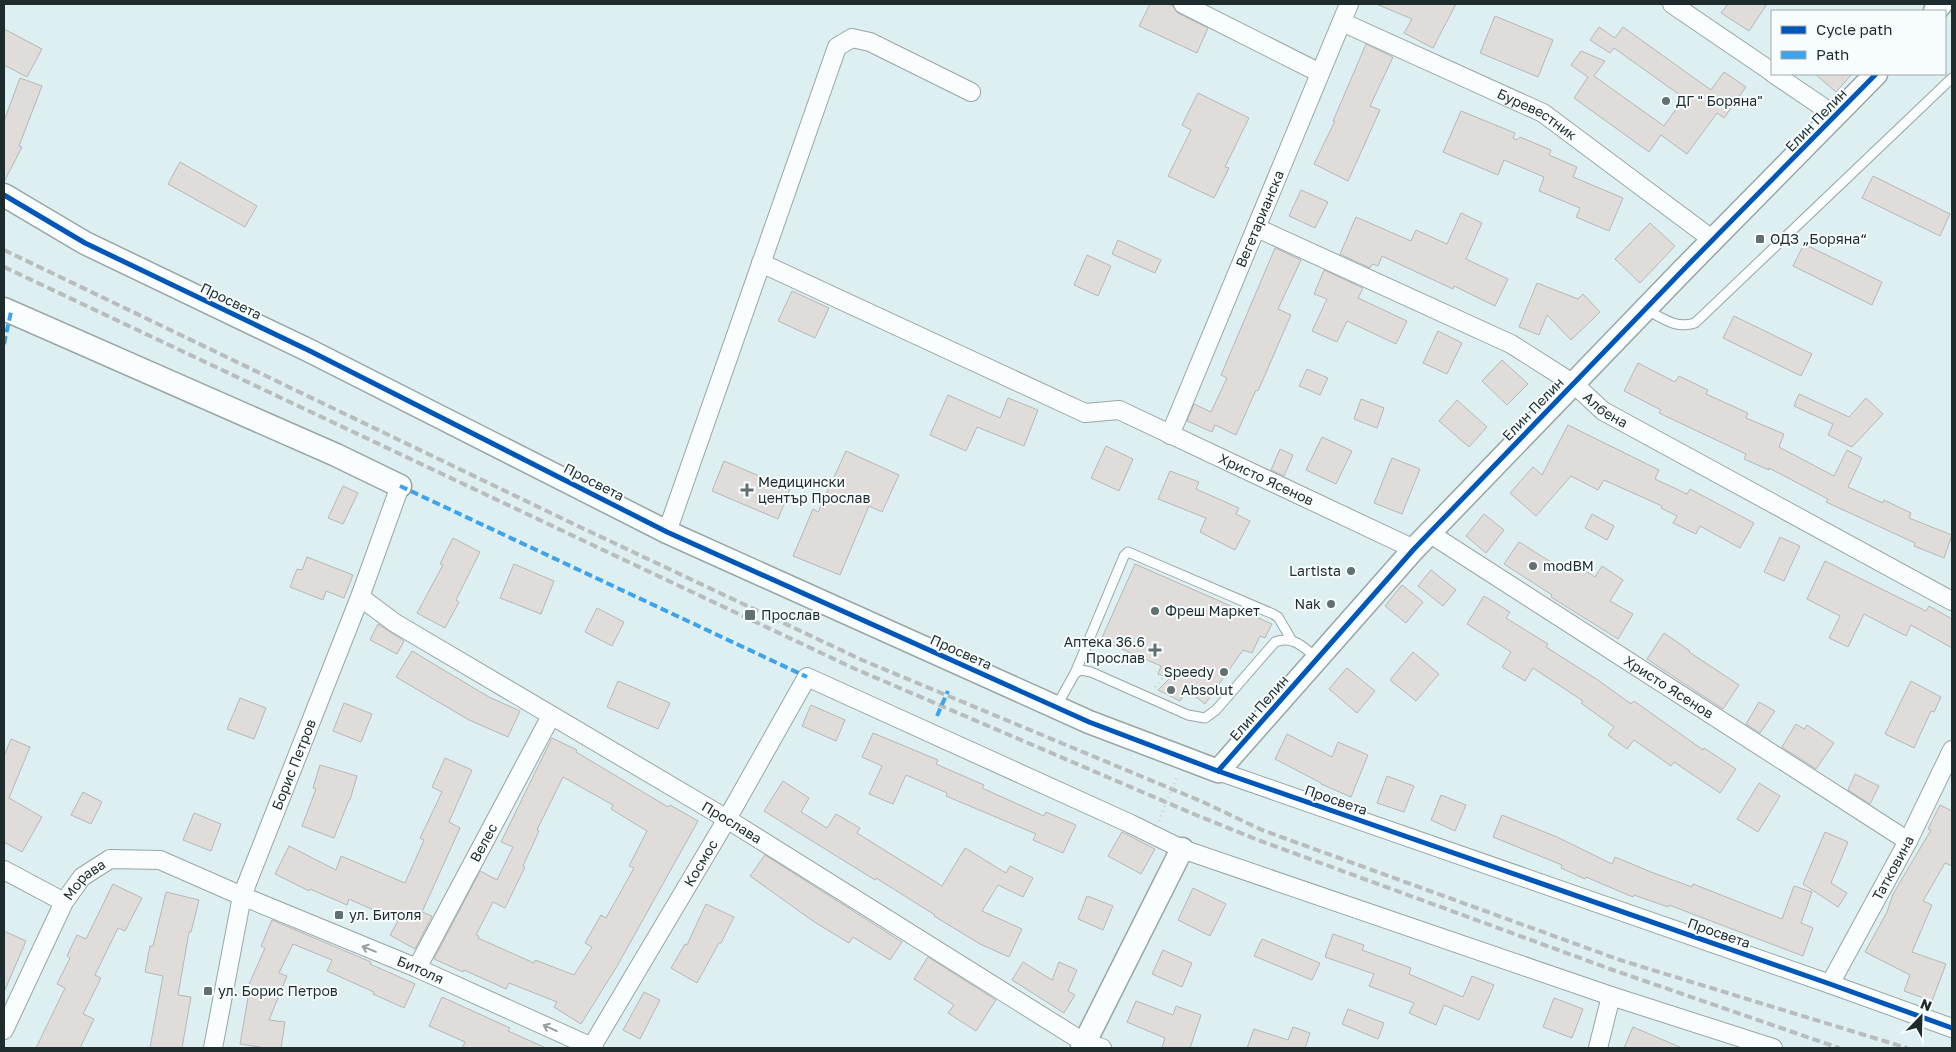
<svg xmlns="http://www.w3.org/2000/svg" width="1956" height="1052" font-family="'Golos Text',sans-serif">
<style>
.building{fill:#e0dcda;stroke:#b5b8b7;fill-rule:evenodd}
.lines{fill:none;stroke-linecap:round;stroke-linejoin:round}
.service-casing{stroke:#98a5a6;stroke-width:11}
.minor-casing{stroke:#98a5a6;stroke-width:20}
.tertiary-casing{stroke:#98a5a6;stroke-width:25}
.path{stroke:#cdd2d2;stroke-width:3;stroke-dasharray:1 4;stroke-linecap:butt}
.service{stroke:#fafdfd;stroke-width:9}
.minor{stroke:#fafdfd;stroke-width:18}
.tertiary{stroke:#fafdfd;stroke-width:22}
.rail{stroke:#b8bcbc;stroke-width:4;stroke-dasharray:8 4;stroke-linecap:butt}
.path-bridge{stroke:#cdd2d2;stroke-width:3;stroke-dasharray:1 4;stroke-linecap:butt}
.quiet{stroke:#3da3eb;stroke-width:4;stroke-dasharray:8 4;stroke-linecap:butt}
.cycleway-casing{stroke:#f7fdfe;stroke-width:8}
.cycleway{stroke:#0057b8;stroke-width:5}
.oneway{stroke:#979f9f}
.poi-dot{fill:#627071;stroke:#f7fdfe;stroke-width:2}
.labels{text-anchor:middle;stroke-width:4;stroke-linejoin:round;paint-order:stroke}
.poi-label{font-size:14px;fill:#1f2c2d;stroke:#f7fdfe;text-anchor:start}
.street-label{font-size:14px;fill:#1f2c2d;stroke:#f7fdfe}
</style>
<rect width="100%" height="100%" fill="#ddeff0"/>
<!-- building -->
<g class="building">
<polygon points="1150,4 1169,4 1173,6 1178,13 1208,28 1197,53 1139,26"/>
<polygon points="1376,4 1456,4 1433,48 1404,33 1412,19"/>
<polygon points="1728,4 1767,4 1749,31 1721,13"/>
<polygon points="1495,16 1553,40 1538,77 1480,53"/>
<polygon points="1599,27 1615,38 1623,27 1711,90 1724,72 1746,87 1724,118 1717,113 1687,154 1661,135 1649,152 1574,98 1588,77 1571,65 1581,51 1605,61 1594,76 1664,126 1684,98 1614,48 1610,53 1590,40"/>
<polygon points="4,29 42,49 27,77 4,65"/>
<polygon points="1366,44 1393,57 1370,106 1380,110 1348,181 1314,164 1335,121 1333,121"/>
<polygon points="1815,74 1852,74 1836,92"/>
<polygon points="20,78 42,86 19,146 22,147 4,182 4,121"/>
<polygon points="1198,93 1249,118 1225,167 1229,168 1214,198 1168,176 1191,130 1182,125"/>
<polygon points="1461,111 1515,133 1513,138 1517,140 1520,137 1551,150 1549,155 1577,167 1573,177 1623,198 1609,231 1576,217 1580,208 1539,191 1544,177 1504,160 1498,175 1443,152"/>
<polygon points="180,162 257,206 245,227 168,184"/>
<polygon points="1873,176 1950,214 1940,236 1862,198"/>
<polygon points="1301,190 1328,202 1315,228 1289,216"/>
<polygon points="1461,213 1482,223 1466,259 1508,279 1495,306 1454,286 1453,289 1382,256 1378,266 1372,264 1370,268 1340,254 1356,217 1411,241 1416,230 1447,244"/>
<polygon points="1650,223 1675,246 1640,283 1615,259"/>
<polygon points="1118,240 1161,260 1155,273 1112,254"/>
<polygon points="1804,244 1882,282 1872,305 1793,266"/>
<polygon points="1275,248 1301,260 1278,309 1291,315 1258,391 1256,390 1236,435 1215,425 1212,432 1187,421 1194,404 1211,412 1227,378 1221,375"/>
<polygon points="1087,255 1111,266 1098,296 1074,285"/>
<polygon points="1324,270 1363,288 1358,298 1407,321 1396,344 1347,321 1337,342 1312,331 1327,299 1314,294"/>
<polygon points="1537,283 1578,299 1583,294 1600,312 1571,340 1547,315 1539,335 1519,327"/>
<polygon points="792,291 829,308 815,338 778,321"/>
<polygon points="1734,316 1812,354 1801,376 1723,338"/>
<polygon points="1438,331 1462,343 1447,374 1423,363"/>
<polygon points="1502,360 1528,384 1507,405 1482,381"/>
<polygon points="1638,363 1675,382 1679,376 1708,390 1706,394 1748,413 1746,418 1784,434 1779,447 1834,476 1847,450 1862,458 1848,487 1883,503 1884,500 1911,513 1909,518 1952,535 1944,558 1914,546 1915,543 1826,502 1828,499 1769,468 1769,470 1744,459 1746,454 1659,413 1661,410 1624,391"/>
<polygon points="1307,369 1328,378 1320,395 1299,386"/>
<polygon points="1799,394 1849,417 1866,398 1883,414 1852,447 1828,435 1833,424 1794,406"/>
<polygon points="948,395 1000,418 1008,398 1038,410 1024,446 977,427 966,451 930,435"/>
<polygon points="1361,399 1384,408 1377,428 1354,419"/>
<polygon points="1457,400 1487,427 1469,447 1439,421"/>
<polygon points="1568,425 1659,470 1655,479 1687,494 1690,489 1754,523 1740,548 1700,526 1696,534 1673,523 1677,516 1661,508 1662,506 1604,480 1598,490 1571,476 1536,516 1510,493 1533,467 1542,475"/>
<polygon points="1322,437 1352,451 1336,484 1306,470"/>
<polygon points="1106,446 1133,459 1119,491 1091,478"/>
<polygon points="1280,449 1293,455 1284,476 1271,470"/>
<polygon points="846,451 899,475 882,512 869,506 840,575 793,556 813,509 818,512"/>
<polygon points="1392,458 1420,469 1402,514 1374,503"/>
<polygon points="724,461 790,489 778,519 712,491"/>
<polygon points="1170,471 1199,482 1196,489 1239,508 1236,514 1250,521 1235,550 1200,532 1206,518 1158,499"/>
<polygon points="343,486 358,493 343,524 328,518"/>
<polygon points="1484,514 1504,530 1486,553 1466,536"/>
<polygon points="1592,514 1614,526 1607,540 1585,528"/>
<polygon points="1780,537 1800,546 1784,581 1764,572"/>
<polygon points="453,538 480,552 456,600 459,602 445,628 417,613 443,565 440,564"/>
<polygon points="1519,542 1567,572 1573,563 1595,577 1602,566 1623,580 1610,601 1633,614 1618,639 1551,597 1552,595 1504,564"/>
<polygon points="307,557 353,575 344,598 326,591 323,600 290,587 297,569 302,570"/>
<polygon points="1825,561 1926,611 1929,606 1952,619 1952,648 1911,625 1906,636 1864,614 1848,647 1829,638 1840,616 1807,599"/>
<polygon points="514,564 554,581 541,614 500,598"/>
<polygon points="1135,564 1272,624 1265,638 1260,636 1252,653 1243,650 1205,704 1187,690 1180,701 1158,690 1170,678 1158,674 1161,666 1101,640"/>
<polygon points="1431,570 1456,590 1443,606 1418,586"/>
<polygon points="1402,585 1423,602 1406,623 1385,606"/>
<polygon points="1484,596 1510,612 1506,618 1548,644 1546,647 1598,680 1631,704 1634,701 1703,750 1704,748 1736,769 1720,793 1674,762 1671,766 1634,740 1627,749 1608,735 1614,727 1581,703 1583,701 1533,668 1525,681 1502,667 1511,652 1467,624"/>
<polygon points="597,608 624,622 612,646 585,632"/>
<polygon points="378,624 404,641 397,654 370,640"/>
<polygon points="1664,633 1690,651 1689,652 1739,685 1723,709 1647,659"/>
<polygon points="412,651 489,697 520,711 508,737 469,720 396,677"/>
<polygon points="1413,652 1439,674 1416,701 1390,680"/>
<polygon points="1347,668 1375,691 1357,713 1329,689"/>
<polygon points="618,681 670,703 658,729 607,707"/>
<polygon points="1911,681 1941,697 1934,712 1931,711 1914,748 1885,734"/>
<polygon points="240,698 266,708 254,739 227,729"/>
<polygon points="1759,702 1775,711 1760,733 1746,724"/>
<polygon points="344,703 372,714 361,742 333,731"/>
<polygon points="811,705 845,720 836,741 802,726"/>
<polygon points="1796,724 1804,729 1807,725 1834,743 1816,769 1782,747"/>
<polygon points="873,733 938,760 936,764 984,785 982,788 1044,816 1046,812 1076,825 1063,853 1033,840 1036,834 946,796 947,793 906,775 893,804 869,794 882,766 862,757"/>
<polygon points="1287,734 1332,757 1338,742 1368,755 1351,797 1321,784 1321,783 1275,759"/>
<path d="M 552,738 L 577,750 L 576,752 L 668,807 L 670,805 L 698,821 L 616,968 L 581,1024 L 554,1007 L 557,1002 L 509,983 L 506,989 L 464,970 L 463,972 L 434,959 L 480,871 L 497,880 L 513,847 L 501,842 ZM 563,777 L 613,805 L 611,809 L 647,831 L 629,866 L 634,868 L 606,918 L 601,915 L 585,943 L 592,947 L 574,975 L 535,960 L 534,963 L 478,938 L 479,936 L 476,935 L 493,902 L 505,908 L 525,867 L 523,866 L 539,831 L 537,830 Z"/>
<polygon points="11,739 30,747 9,798 42,817 22,852 4,842 4,756"/>
<polygon points="445,758 472,770 449,822 460,828 422,912 432,916 415,949 390,935 398,921 349,899 347,905 310,889 309,891 275,874 289,846 336,870 341,856 405,883 424,840 420,838 442,792 432,787"/>
<polygon points="320,765 357,776 350,800 349,800 334,838 302,826 316,789 313,788"/>
<polygon points="1855,774 1879,786 1870,804 1848,790"/>
<polygon points="1387,776 1414,786 1404,812 1377,803"/>
<polygon points="783,781 809,798 801,812 827,828 836,814 860,828 857,833 942,886 965,848 1006,873 1010,866 1033,878 1023,897 998,885 982,911 1022,929 1009,957 980,944 934,916 935,915 876,878 875,880 764,811"/>
<polygon points="1759,783 1780,796 1758,832 1737,819"/>
<polygon points="83,792 102,802 91,824 71,815"/>
<polygon points="1441,795 1466,805 1455,831 1431,820"/>
<polygon points="1940,805 1952,811 1952,866 1945,863 1923,901 1932,905 1912,952 1946,964 1932,1001 1904,991 1910,975 1865,952 1887,912 1893,894 1931,830 1928,829"/>
<polygon points="194,813 221,824 211,851 183,840"/>
<polygon points="1502,815 1557,837 1612,864 1615,857 1651,872 1692,887 1693,884 1782,919 1794,886 1812,892 1801,923 1813,928 1803,956 1669,905 1668,907 1634,895 1633,897 1586,877 1585,879 1561,868 1562,865 1493,837"/>
<polygon points="1122,832 1155,849 1141,874 1108,856"/>
<polygon points="1825,832 1848,842 1831,883 1847,893 1838,907 1803,884"/>
<polygon points="765,855 902,942 890,960 853,937 849,943 813,921 750,876"/>
<polygon points="113,884 142,898 125,931 118,928 95,975 101,978 83,1014 94,1019 80,1048 36,1048 65,988 57,984 70,958 67,956 77,935 86,939"/>
<polygon points="1193,888 1226,904 1210,936 1178,920"/>
<polygon points="166,892 199,900 191,932 189,932 178,995 191,997 182,1048 150,1048 163,976 145,972 150,946 153,946"/>
<polygon points="1087,896 1113,906 1103,930 1078,919"/>
<polygon points="706,904 734,917 721,943 719,943 697,983 671,968 685,944 687,945"/>
<polygon points="272,920 371,962 370,964 415,984 404,1008 373,994 374,992 327,971 332,960 293,944 279,973 287,976 269,1020 285,1022 281,1048 266,1048 240,1044 248,998 244,996 265,948 261,946"/>
<polygon points="4,931 26,941 4,992"/>
<polygon points="1333,934 1364,945 1362,950 1411,968 1409,974 1463,997 1472,976 1494,985 1479,1020 1444,1005 1436,1025 1409,1013 1414,1003 1369,986 1374,974 1325,957"/>
<polygon points="1262,939 1320,963 1312,980 1254,956"/>
<polygon points="1163,950 1192,963 1182,987 1152,974"/>
<polygon points="928,957 996,1000 976,1031 948,1013 954,1005 914,979"/>
<polygon points="1023,962 1052,980 1059,962 1077,970 1068,991 1075,995 1064,1013 1012,980"/>
<polygon points="644,992 660,1000 640,1039 623,1030"/>
<polygon points="442,997 510,1028 508,1031 546,1048 462,1048 465,1042 429,1026"/>
<polygon points="1554,998 1583,1009 1572,1038 1543,1027"/>
<polygon points="1136,1001 1173,1015 1176,1006 1201,1015 1190,1048 1162,1048 1165,1038 1127,1022"/>
<polygon points="1348,1009 1384,1023 1378,1039 1342,1024"/>
<polygon points="1293,1027 1310,1033 1305,1048 1247,1048 1254,1029 1288,1040"/>
<polygon points="1633,1027 1682,1048 1624,1048"/>
</g>
<g class="lines">
<!-- service casing -->
<g class="service-casing">
<g id="service">
<path d="M 1647,310 C 1664,319 1676,329 1695,323 L 1952,78"/>
<polyline points="1075,673 1124,556 1128,552 1273,614 1278,617 1291,639"/>
<path d="M 1056,707 L 1075,673 L 1081,670 L 1091,672 L 1188,715 L 1205,718 L 1216,710 L 1275,642 C 1293,635 1303,647 1317,658"/>
</g>
</g>
<!-- minor casing -->
<g class="minor-casing">
<g id="minor">
<polyline points="1183,4 1320,73"/>
<polyline points="1672,4 1772,72"/>
<path id="s1" d="M 1342,22 L 1543,113 L 1713,240"/>
<polyline points="1774,74 1836,116"/>
<path id="s2" d="M 1257,228 L 1511,344 L 1574,384 L 1603,411 L 1952,601"/>
<path id="s3" d="M 761,263 L 1085,413 L 1119,410 L 1414,549"/>
<path id="s4" d="M 1170,435 L 1349,4"/>
<polyline points="667,532 837,47 852,38 870,42 971,92"/>
<path id="s5" d="M 1429,533 L 1908,841"/>
<path id="s6" d="M 360,597 L 395,623 L 727,819 L 1085,1043 L 1102,1048"/>
<polyline points="1218,771 1830,984 1952,1028"/>
<polyline points="4,870 64,902"/>
<path id="s7" d="M 417,968 L 551,716"/>
<path id="s8" d="M 1830,984 L 1908,841 L 1952,750"/>
<path id="s9" d="M 4,1030 L 64,902 L 82,877 L 110,859 L 160,860 L 242,896 L 417,968 L 594,1048"/>
<path id="s10" d="M 213,1048 L 242,896 L 360,597 L 400,486"/>
<path id="s11" d="M 591,1048 L 727,819 L 807,677 L 1131,824 L 1182,849 L 1611,996 L 1773,1048"/>
<polyline points="1598,1048 1611,996"/>
</g>
</g>
<!-- tertiary casing -->
<g class="tertiary-casing">
<g id="tertiary">
<polyline points="1935,11 1941,4"/>
<polyline points="4,195 85,243 310,351 667,532 1089,722 1218,771 1414,549 1684,269 1876,74"/>
<polyline points="4,309 336,455 400,486"/>
<polyline points="1082,1048 1182,849"/>
</g>
</g>
<!-- path -->
<polyline class="path" points="1155,687 1164,676"/>
<!-- service -->
<use href="#service" class="service"/>
<!-- minor -->
<use href="#minor" class="minor"/>
<!-- tertiary -->
<use href="#tertiary" class="tertiary"/>
<!-- rail -->
<g class="rail">
<polyline points="4,250 580,527 862,660 1203,802 1262,830 1620,960 1907,1048"/>
<polyline points="4,267 853,668 1196,815 1258,840 1610,969 1839,1048"/>
</g>
<!-- path-bridge -->
<polyline class="path-bridge" points="1159,821 1177,776"/>
<!-- quiet -->
<g class="quiet">
<polyline points="4,344 11,312"/>
<polyline points="400,486 807,677"/>
<polyline points="937,716 948,691"/>
</g>
<!-- cycleway casing -->
<g class="cycleway-casing">
<g id="cycleway">
<polyline points="4,195 85,243 310,351 667,532 1089,722 1218,771 1830,984 1952,1028"/>
<polyline points="1218,771 1414,549 1684,269 1876,74"/>
</g>
</g>
<!-- cycleway -->
<use href="#cycleway" class="cycleway"/>
</g>
<!-- one-way arrows -->
<defs><path id="oneway-shaft" d="M-6 0H5M1.5-3L5.5 0L1.5 3" fill="none" stroke-width="1.6" stroke-linecap="round" stroke-linejoin="round" transform="scale(1.25)"/></defs>
<g class="oneway">
<use href="#oneway-shaft" transform="translate(369 949) rotate(-158)"/>
<use href="#oneway-shaft" transform="translate(550 1028) rotate(-156)"/>
</g>
<!-- markers -->
<g class="poi-dot">
<circle cx="1666" cy="101" r="5"/>
<rect x="1755" y="234" width="10" height="10" rx="2.5"/>
<path d="M744.5 482.5h5v5h5v5h-5v5h-5v-5h-5v-5h5z"/>
<circle cx="1533" cy="566" r="5"/>
<circle cx="1351" cy="571" r="5"/>
<circle cx="1331" cy="604" r="5"/>
<circle cx="1155" cy="611" r="5"/>
<rect x="744" y="609" width="12" height="12" rx="2.5"/>
<path d="M1152.5 642.5h5v5h5v5h-5v5h-5v-5h-5v-5h5z"/>
<circle cx="1224" cy="672" r="5"/>
<circle cx="1171" cy="690" r="5"/>
<rect x="334" y="910" width="10" height="10" rx="2.5"/>
<rect x="203" y="986" width="10" height="10" rx="2.5"/>
</g>
<g class="labels">
<!-- poi labels -->
<g class="poi-label">
<text x="1676" y="106">ДГ " Боряна"</text>
<text x="1770" y="244">ОДЗ „Боряна“</text>
<text x="758" y="487">Медицински<tspan x="758" dy="16">център Прослав</tspan></text>
<text x="1543" y="571">modBM</text>
<text x="1341" y="576" text-anchor="end">Lartista</text>
<text x="1321" y="609" text-anchor="end">Nak</text>
<text x="1165" y="616">Фреш Маркет</text>
<text x="761" y="620">Прослав</text>
<text x="1145" y="647" text-anchor="end">Аптека 36.6<tspan x="1145" dy="16">Прослав</tspan></text>
<text x="1214" y="677" text-anchor="end">Speedy</text>
<text x="1181" y="695">Absolut</text>
<text x="349" y="920">ул. Битоля</text>
<text x="218" y="996">ул. Борис Петров</text>
</g>
<!-- street labels -->
<g class="street-label">
<text dy="5" stroke="none"><textPath href="#s1" startOffset="216">Буревестник</textPath></text>
<text transform="translate(1816 120) rotate(-46)" y="5">Елин Пелин</text>
<text dy="5" stroke="none"><textPath href="#s4" startOffset="234">Вегетарианска</textPath></text>
<text transform="translate(231 301) rotate(26)" y="5">Просвета</text>
<text transform="translate(1533 409) rotate(-46)" y="5">Елин Пелин</text>
<text dy="5" stroke="none"><textPath href="#s2" startOffset="395">Албена</textPath></text>
<text dy="5" stroke="none"><textPath href="#s3" startOffset="554">Христо Ясенов</textPath></text>
<text transform="translate(594 482) rotate(27)" y="5">Просвета</text>
<text transform="translate(961 652) rotate(24)" y="5">Просвета</text>
<text dy="5" stroke="none"><textPath href="#s5" startOffset="285">Христо Ясенов</textPath></text>
<text transform="translate(1259 708) rotate(-49)" y="5">Елин Пелин</text>
<text dy="5" stroke="none"><textPath href="#s10" startOffset="296">Борис Петров</textPath></text>
<text transform="translate(1336 800) rotate(19)" y="5">Просвета</text>
<text dy="5" stroke="none"><textPath href="#s6" startOffset="435">Прослава</textPath></text>
<text dy="5" stroke="none"><textPath href="#s7" startOffset="142">Велес</textPath></text>
<text dy="5" stroke="none"><textPath href="#s11" startOffset="215">Космос</textPath></text>
<text dy="5" stroke="none"><textPath href="#s8" startOffset="132">Татковина</textPath></text>
<text dy="5" stroke="none"><textPath href="#s9" startOffset="172">Морава</textPath></text>
<text transform="translate(1719 933) rotate(19)" y="5">Просвета</text>
<text dy="5" stroke="none"><textPath href="#s9" startOffset="538">Битоля</textPath></text>
</g>
</g>
<!-- border -->
<rect width="1956" height="1052" fill="none" stroke="#1f2c2d" stroke-width="10"/>
<!-- legend -->
<rect x="1771" y="10" width="175" height="65" fill="#f7fdfe" stroke="#a1a9aa"/>
<rect x="1781" y="26" width="25" height="8" fill="#0057b8" stroke="#a1a9aa"/>
<text x="1816" y="35" font-size="15" fill="#1f2c2d">Cycle path</text>
<rect x="1781" y="51" width="25" height="8" fill="#3da3eb" stroke="#a1a9aa"/>
<text x="1816" y="60" font-size="15" fill="#1f2c2d">Path</text>
<!-- north arrow -->
<g transform="translate(1921 1017) rotate(23)" stroke="#f7fdfe" stroke-width="4" paint-order="stroke">
<path d="M0-4L9 19L0 12L-9 19Z" fill="#1f2c2d"/>
<text y="-8" font-size="14" font-weight="bold" text-anchor="middle" fill="#1f2c2d">N</text>
</g>
</svg>
